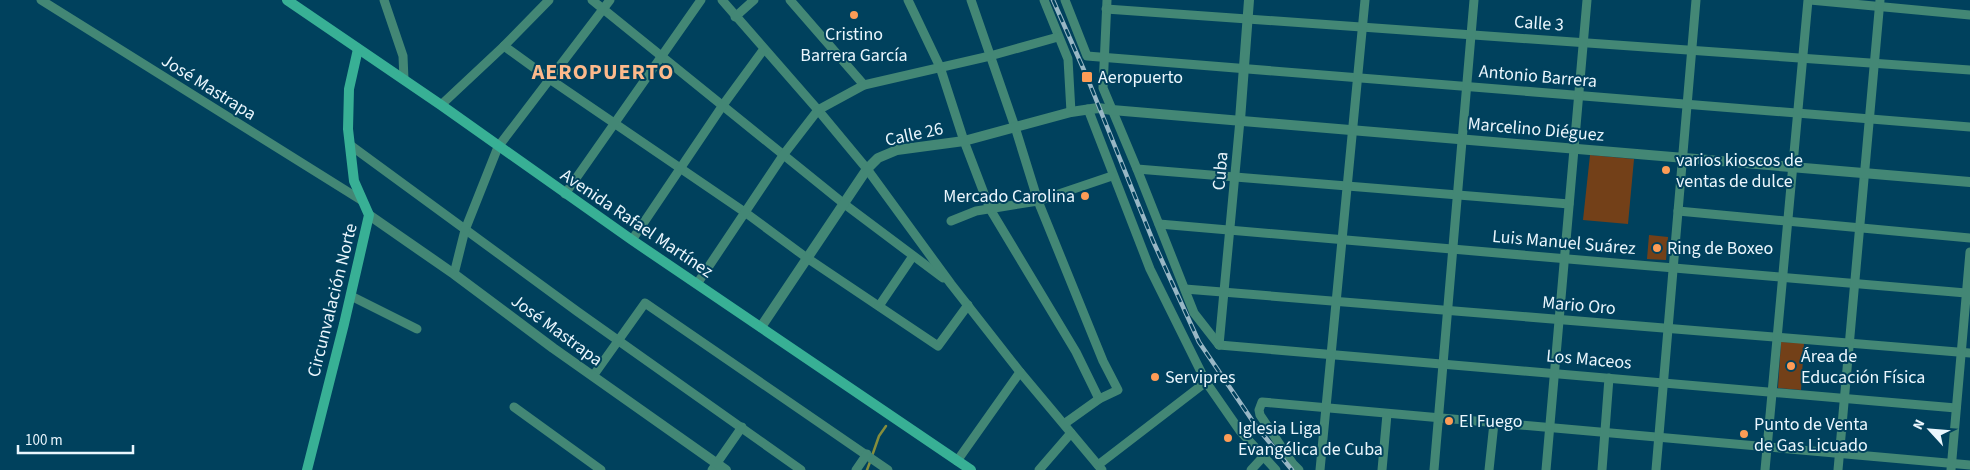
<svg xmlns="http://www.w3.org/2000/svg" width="1970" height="470" font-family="'Source Sans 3',sans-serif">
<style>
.green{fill:#734018}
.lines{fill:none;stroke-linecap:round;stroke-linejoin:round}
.stream{stroke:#858d3c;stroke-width:2.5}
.minor{stroke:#438775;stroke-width:9}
.tertiary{stroke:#438775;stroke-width:10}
.secondary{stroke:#38b095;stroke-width:10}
.rail-casing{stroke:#98b7c5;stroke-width:4.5}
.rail{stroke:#00415d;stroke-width:2.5;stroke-dasharray:8;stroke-linecap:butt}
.poi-dot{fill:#fd9c56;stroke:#00415d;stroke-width:2}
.labels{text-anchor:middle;stroke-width:4;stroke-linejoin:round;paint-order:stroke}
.street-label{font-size:18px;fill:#eaf6fd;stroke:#00415d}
.poi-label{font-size:18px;fill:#eaf6fd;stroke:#00415d;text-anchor:start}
.district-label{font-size:22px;font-weight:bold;letter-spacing:1px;fill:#fdb98b;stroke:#00415d}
</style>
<rect width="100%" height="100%" fill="#00415d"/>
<!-- green -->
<g class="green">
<polygon points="1590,155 1634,159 1628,224 1583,220"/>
<polygon points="1649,235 1668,237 1666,260 1647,259"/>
<polygon points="1781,342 1804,343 1801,390 1778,388"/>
</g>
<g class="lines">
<!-- stream -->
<g class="stream">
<polyline points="872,456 879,436 886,426"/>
<polyline points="867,470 870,462"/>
</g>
<!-- minor -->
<g class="minor">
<polyline points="41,0 361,200"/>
<polyline points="384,0 403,56 404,80"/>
<polyline points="592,0 843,203 943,278"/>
<polyline points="722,0 818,110 867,169 951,284 1020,372 1102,470"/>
<polyline points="790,0 864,85"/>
<polyline points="908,0 940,67 964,141 990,209 1076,352 1099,399"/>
<polyline points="971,0 1015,127 1038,201 1103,361 1118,390 1099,399 1064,424"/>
<polyline points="1044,0 1068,59 1071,112"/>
<polyline points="1065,0 1087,56 1970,127"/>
<polyline points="1107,0 1103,88 1137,169 1194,313 1219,345"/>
<polyline points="1810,0 1970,15"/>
<polyline points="1106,9 1970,70"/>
<polyline points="735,17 754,0"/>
<polyline points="504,46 551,80 746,213 807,258 938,346 968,305"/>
<polyline points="441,105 504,46 549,0"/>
<polyline points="1088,109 1150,269 1206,382 1240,431 1276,470"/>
<polyline points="350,145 578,312 801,470"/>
<polyline points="1137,169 1569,204"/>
<polyline points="565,194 701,0"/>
<polyline points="1678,211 1970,238"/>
<polyline points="951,221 976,211 1038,201 1112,176"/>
<polyline points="1159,224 1966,293"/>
<polyline points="632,240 723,105 764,49"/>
<polyline points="454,274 465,230 498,147 610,0"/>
<polyline points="697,284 784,154 818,110 864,85 990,56 1058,37"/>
<polyline points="1185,289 1970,353"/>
<polyline points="351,296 417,329"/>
<polyline points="879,306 913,256"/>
<polyline points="1219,345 1956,408"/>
<polyline points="1219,345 1240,120"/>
<polyline points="593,376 645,303 888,470"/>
<polyline points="514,407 601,470"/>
<polyline points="957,461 1020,372"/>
<polyline points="1098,465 1206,382"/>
<polyline points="712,470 742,427"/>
<polyline points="856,470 867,454"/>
<polyline points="1039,470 1071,433"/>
<polyline points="1251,470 1263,457"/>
<polyline points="1299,470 1293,464 1260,415 1259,410 1262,402 1970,465"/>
<polyline points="1320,470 1365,0"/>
<polyline points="1382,470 1387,414"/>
<polyline points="1434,470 1474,0"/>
<polyline points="1489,470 1494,423"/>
<polyline points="1546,470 1587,0"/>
<polyline points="1602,470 1609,378"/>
<polyline points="1656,470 1696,0"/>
<polyline points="1765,470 1808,0"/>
<polyline points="1838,470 1880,0"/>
<polyline points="1951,470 1970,252"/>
</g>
<!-- tertiary -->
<g class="tertiary">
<polyline points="1240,120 1249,0"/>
<polyline points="369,215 454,274 553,348 726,470"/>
<polyline points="761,327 867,169 878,158 897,150 964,141 1071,112 1098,108 1112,110 1970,182"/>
</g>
<!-- secondary -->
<g class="secondary">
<polyline points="287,0 441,105 632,240 971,470"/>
<polyline points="307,470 344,324 369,215 354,181 348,129 349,89 358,49"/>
</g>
<!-- rail casing -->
<g class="rail-casing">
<polyline id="rail" points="1053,0 1087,77 1153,241 1199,342 1256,426 1292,470"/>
</g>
<!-- rail -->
<use href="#rail" class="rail"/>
</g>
<!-- markers -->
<g class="poi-dot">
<circle cx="854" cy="15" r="5"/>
<rect x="1081" y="71" width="12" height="12" rx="2.5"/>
<circle cx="1666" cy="170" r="5"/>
<circle cx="1085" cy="196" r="5"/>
<circle cx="1657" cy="248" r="5"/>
<circle cx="1791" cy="366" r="5"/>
<circle cx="1155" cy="377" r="5"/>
<circle cx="1449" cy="421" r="5"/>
<circle cx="1744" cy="434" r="5"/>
<circle cx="1228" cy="438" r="5"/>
</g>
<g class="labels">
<!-- street labels -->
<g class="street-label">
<text transform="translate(1539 23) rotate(4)" y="6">Calle 3</text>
<text transform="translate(1538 76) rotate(5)" y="6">Antonio Barrera</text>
<text transform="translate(209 87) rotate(32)" y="6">José Mastrapa</text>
<text transform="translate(1536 129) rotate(5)" y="6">Marcelino Diéguez</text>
<text transform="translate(914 134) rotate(-12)" y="6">Calle 26</text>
<text transform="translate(1220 171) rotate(-85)" y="6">Cuba</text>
<text transform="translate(637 223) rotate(34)" y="6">Avenida Rafael Martínez</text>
<text transform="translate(1564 242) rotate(5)" y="6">Luis Manuel Suárez</text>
<text transform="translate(332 300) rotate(-76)" y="6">Circunvalación Norte</text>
<text transform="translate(1579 305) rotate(5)" y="6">Mario Oro</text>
<text transform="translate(557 330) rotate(36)" y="6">José Mastrapa</text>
<text transform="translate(1589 359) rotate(5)" y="6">Los Maceos</text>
</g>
<!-- poi labels -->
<g class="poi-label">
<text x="854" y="40" text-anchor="middle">Cristino<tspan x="854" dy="21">Barrera García</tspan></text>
<text x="1098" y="83">Aeropuerto</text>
<text x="1676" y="166">varios kioscos de<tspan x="1676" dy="21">ventas de dulce</tspan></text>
<text x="1075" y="202" text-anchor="end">Mercado Carolina</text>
<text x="1667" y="254">Ring de Boxeo</text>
<text x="1801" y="362">Área de<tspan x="1801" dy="21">Educación Física</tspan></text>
<text x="1165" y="383">Servipres</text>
<text x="1459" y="427">El Fuego</text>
<text x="1754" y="430">Punto de Venta<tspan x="1754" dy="21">de Gas Licuado</tspan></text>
<text x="1238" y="434">Iglesia Liga<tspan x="1238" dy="21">Evangélica de Cuba</tspan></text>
</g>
<!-- district labels -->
<g class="district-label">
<text x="603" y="79">AEROPUERTO</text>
</g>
</g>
<!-- north arrow -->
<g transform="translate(1930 430) rotate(296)" stroke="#00415d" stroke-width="4" paint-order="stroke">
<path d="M0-4L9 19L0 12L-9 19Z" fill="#eaf6fd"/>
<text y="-8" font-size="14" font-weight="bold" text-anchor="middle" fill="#eaf6fd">N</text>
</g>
<!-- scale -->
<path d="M18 445v8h115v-8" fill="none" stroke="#eaf6fd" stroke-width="2.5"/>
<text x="25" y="445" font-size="15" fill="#eaf6fd" stroke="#00415d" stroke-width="4" paint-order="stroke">100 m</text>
</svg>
